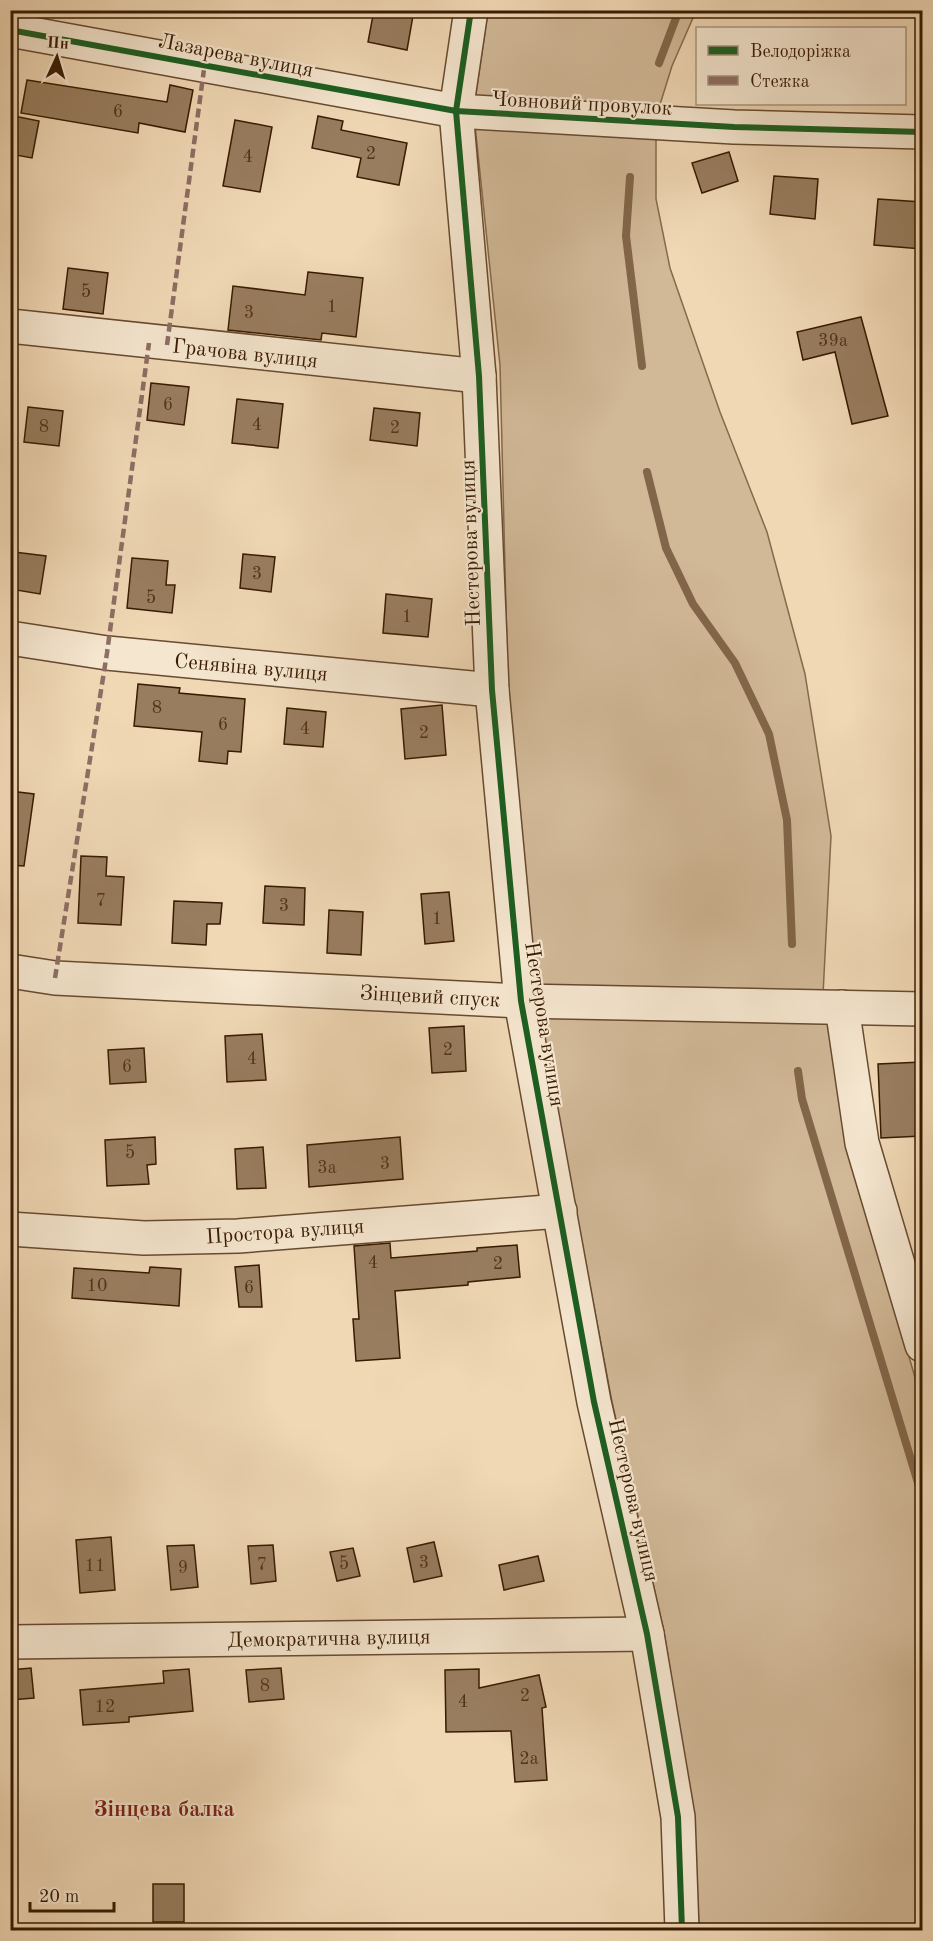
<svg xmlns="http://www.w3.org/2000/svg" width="933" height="1941" font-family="'Old Standard TT',serif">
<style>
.green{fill:#d1b897;stroke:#856a4c;stroke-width:1.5}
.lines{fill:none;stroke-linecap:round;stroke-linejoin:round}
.stream{stroke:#826649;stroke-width:8}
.building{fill:#987d5f;stroke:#391b02;stroke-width:1.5}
.minor-casing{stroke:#674a2f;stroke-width:36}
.minor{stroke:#f5e6cf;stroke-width:33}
.quiet{stroke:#8d6e63;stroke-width:4.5;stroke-dasharray:9 4.5;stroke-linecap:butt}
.cycleway-casing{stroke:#f5e6cf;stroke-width:10}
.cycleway{stroke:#1b5e20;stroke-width:6}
.labels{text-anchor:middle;stroke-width:4.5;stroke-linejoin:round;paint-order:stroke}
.number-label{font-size:18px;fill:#513419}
.street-label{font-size:21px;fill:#391b02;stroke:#f5e6cf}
.neighbourhood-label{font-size:22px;font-weight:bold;fill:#7a1f14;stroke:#f5e6cf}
</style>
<rect width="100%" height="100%" fill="#f0d8b5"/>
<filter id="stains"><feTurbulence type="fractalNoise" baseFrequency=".00333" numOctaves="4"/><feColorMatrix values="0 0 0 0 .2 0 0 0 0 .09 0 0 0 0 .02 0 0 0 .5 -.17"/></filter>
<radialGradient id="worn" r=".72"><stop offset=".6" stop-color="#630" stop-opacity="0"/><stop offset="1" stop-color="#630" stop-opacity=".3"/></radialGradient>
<!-- green -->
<g class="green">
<polygon points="488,11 696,11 672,66 658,111 475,100"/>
<polygon points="475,125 656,134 656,199 670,268 720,412 767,532 805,674 831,836 823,995 535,987 508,690 500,365"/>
<polygon points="539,1016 828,1018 847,1146 922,1401 922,1930 699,1930 694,1818 664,1632 612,1402"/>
</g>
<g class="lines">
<!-- stream -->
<g class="stream">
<polyline points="659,63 679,10"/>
<polyline points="630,177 626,236 642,366"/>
<polyline points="647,472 666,548 693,604 735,663 769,734 787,820 792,944"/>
<polyline points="798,1071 802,1099 922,1496"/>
</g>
</g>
<!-- building -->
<g class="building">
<polygon points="374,10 414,10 407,50 368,42"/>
<polygon points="27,80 167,102 170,85 193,90 185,132 139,123 138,133 21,113"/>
<polygon points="14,116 39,121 32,158 10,154"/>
<polygon points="318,116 343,121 341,130 407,143 399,185 357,177 361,158 312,148"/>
<polygon points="235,120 272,127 260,192 223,186"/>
<polygon points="729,152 738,181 702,193 692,163"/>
<polygon points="774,176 818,179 815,219 770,214"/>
<polygon points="878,199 922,202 922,249 874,245"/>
<polygon points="68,268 108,273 103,314 63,309"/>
<polygon points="308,272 363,278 356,337 322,333 321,340 228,330 233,286 305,295"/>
<polygon points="861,317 888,416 852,424 835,352 803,360 797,332"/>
<polygon points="151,383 189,387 184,425 147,420"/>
<polygon points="237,399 283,404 278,448 232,443"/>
<polygon points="28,407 63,411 59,446 24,442"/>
<polygon points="374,408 420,413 417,446 370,440"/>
<polygon points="14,552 46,556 40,594 10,589"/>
<polygon points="243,554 275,557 271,592 240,588"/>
<polygon points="132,558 168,561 166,585 175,585 172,613 127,608"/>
<polygon points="386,594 432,599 428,637 383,633"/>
<polygon points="138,684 180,688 179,693 245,699 241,752 228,751 227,764 199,761 202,732 134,726"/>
<polygon points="442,705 446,755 405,759 401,709"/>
<polygon points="287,708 326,712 323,747 284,744"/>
<polygon points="10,791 34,794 24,866 10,865"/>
<polygon points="81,856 107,857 106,876 124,877 121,925 78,923"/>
<polygon points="265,886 305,888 304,925 263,923"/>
<polygon points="449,892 454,941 425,944 421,894"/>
<polygon points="174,901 222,903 220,924 207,924 206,945 172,943"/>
<polygon points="329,910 363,912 361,955 327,953"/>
<polygon points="464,1026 466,1071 432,1073 429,1028"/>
<polygon points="262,1034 266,1080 227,1082 225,1036"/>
<polygon points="144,1048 146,1082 110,1084 108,1050"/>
<polygon points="922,1062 922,1136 881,1138 878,1064"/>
<polygon points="155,1137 156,1164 147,1165 149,1184 107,1186 105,1140"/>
<polygon points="400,1137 403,1179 309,1187 307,1145"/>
<polygon points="263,1147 266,1188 237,1189 235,1149"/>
<polygon points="390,1243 391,1258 477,1251 477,1248 517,1245 520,1277 468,1282 468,1285 395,1291 400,1358 356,1361 353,1319 359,1319 354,1246"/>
<polygon points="259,1265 262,1307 239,1307 235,1267"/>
<polygon points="150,1267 181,1269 179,1306 72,1298 74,1268 149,1273"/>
<polygon points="111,1537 115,1590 80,1593 76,1540"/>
<polygon points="434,1542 442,1576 414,1582 407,1548"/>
<polygon points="194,1545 198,1587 171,1590 167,1546"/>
<polygon points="273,1545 276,1581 251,1584 248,1546"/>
<polygon points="353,1548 360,1576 337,1581 330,1552"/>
<polygon points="538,1556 544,1581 504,1590 499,1565"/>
<polygon points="31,1668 34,1698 10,1700 10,1670"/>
<polygon points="281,1668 284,1699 249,1702 246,1670"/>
<polygon points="189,1669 193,1711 129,1717 129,1722 83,1725 80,1690 164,1683 163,1671"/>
<polygon points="479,1669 479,1688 539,1675 546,1707 542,1708 547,1780 515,1782 511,1731 446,1732 445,1670"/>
<rect x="153" y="1884" width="31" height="38"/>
</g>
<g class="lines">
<!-- minor casing -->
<g class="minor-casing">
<g id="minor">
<polyline points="471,10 456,111 479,376 492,690 521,1001 594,1402 647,1634 678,1817 682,1930"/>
<polyline points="10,30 456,111 734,127 922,132"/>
<polyline points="10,326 479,376"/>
<polyline points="10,638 107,653 492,690"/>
<polyline points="10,971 55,978 521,1001 922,1009"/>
<polyline points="842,1007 862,1143 922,1345"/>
<polyline points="10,1229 144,1238 238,1236 560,1211"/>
<polyline points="10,1642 647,1634"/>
</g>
</g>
<!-- minor -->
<use href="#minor" class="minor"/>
<!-- quiet -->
<g class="quiet">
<polyline points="167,345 207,47"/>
<polyline points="55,978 107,653 149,343"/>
</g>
<!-- cycleway casing -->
<g class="cycleway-casing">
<g id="cycleway">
<polyline points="471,10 456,111 479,376 492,690 521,1001 594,1402 647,1634 678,1817 682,1930"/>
<polyline points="10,30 456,111 734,127 922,132"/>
</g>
</g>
<!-- cycleway -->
<use href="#cycleway" class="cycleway"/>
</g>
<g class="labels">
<!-- number labels -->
<g class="number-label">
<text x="118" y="117">6</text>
<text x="371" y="159">2</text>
<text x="248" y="162">4</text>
<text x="86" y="297">5</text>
<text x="332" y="312">1</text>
<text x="249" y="318">3</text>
<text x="833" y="346">39а</text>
<text x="168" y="410">6</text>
<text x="257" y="430">4</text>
<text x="44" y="432">8</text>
<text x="395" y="433">2</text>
<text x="257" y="579">3</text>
<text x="151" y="603">5</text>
<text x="407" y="622">1</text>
<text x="157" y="713">8</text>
<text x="223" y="730">6</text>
<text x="305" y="734">4</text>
<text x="424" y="738">2</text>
<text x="101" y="906">7</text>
<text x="284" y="911">3</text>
<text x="437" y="924">1</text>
<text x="448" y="1055">2</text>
<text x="252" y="1064">4</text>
<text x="127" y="1072">6</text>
<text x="130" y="1158">5</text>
<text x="385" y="1169">3</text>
<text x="327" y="1173">3а</text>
<text x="373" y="1268">4</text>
<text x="498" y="1269">2</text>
<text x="97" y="1291">10</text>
<text x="249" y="1293">6</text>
<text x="424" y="1568">3</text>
<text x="344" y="1569">5</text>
<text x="262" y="1570">7</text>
<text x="95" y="1571">11</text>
<text x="183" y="1573">9</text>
<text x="265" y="1691">8</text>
<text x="525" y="1701">2</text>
<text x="463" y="1707">4</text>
<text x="105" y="1712">12</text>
<text x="529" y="1764">2а</text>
</g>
<!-- street labels -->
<g class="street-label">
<text transform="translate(236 55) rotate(11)" y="7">Лазарева вулиця</text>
<text transform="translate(582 103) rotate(3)" y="7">Човновий провулок</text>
<text transform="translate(245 353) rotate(6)" y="7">Грачова вулиця</text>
<text transform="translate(470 543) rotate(-92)" y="7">Нестерова вулиця</text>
<text transform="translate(251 667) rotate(5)" y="7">Сенявіна вулиця</text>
<text transform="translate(430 996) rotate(3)" y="7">Зінцевий спуск</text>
<text transform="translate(545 1024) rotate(81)" y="7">Нестерова вулиця</text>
<text transform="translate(285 1231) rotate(-4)" y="7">Простора вулиця</text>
<text transform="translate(634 1500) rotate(77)" y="7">Нестерова вулиця</text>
<text transform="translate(329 1638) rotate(-1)" y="7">Демократична вулиця</text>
</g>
<!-- neighbourhood labels -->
<g class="neighbourhood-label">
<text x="164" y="1816">Зінцева балка</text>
</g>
</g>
<!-- margin -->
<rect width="933" height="1941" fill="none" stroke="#f0d8b5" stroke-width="36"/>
<rect x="12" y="12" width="909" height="1917" fill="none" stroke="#391b02" stroke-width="3"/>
<rect x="18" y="18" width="897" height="1905" fill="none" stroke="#391b02" stroke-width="1.5"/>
<!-- legend -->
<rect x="696" y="27" width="210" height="78" fill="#f5e6cf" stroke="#aa957d" stroke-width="1.5"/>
<rect x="708" y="46" width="30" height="9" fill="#1b5e20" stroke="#aa957d" stroke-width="1.5"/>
<text x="750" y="57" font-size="18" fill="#391b02">Велодоріжка</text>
<rect x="708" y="76" width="30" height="9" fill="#8d6e63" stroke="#aa957d" stroke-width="1.5"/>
<text x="750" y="87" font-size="18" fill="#391b02">Стежка</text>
<!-- north arrow -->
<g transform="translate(57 57) rotate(4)" stroke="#f5e6cf" stroke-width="4.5" paint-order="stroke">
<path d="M0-4.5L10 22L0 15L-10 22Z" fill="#391b02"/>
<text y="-9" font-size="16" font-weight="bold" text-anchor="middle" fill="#391b02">Пн</text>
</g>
<!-- scale -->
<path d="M30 1902v9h84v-9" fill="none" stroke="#391b02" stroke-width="3"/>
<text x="39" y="1902" font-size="18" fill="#391b02" stroke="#f5e6cf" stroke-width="4.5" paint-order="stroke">20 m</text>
<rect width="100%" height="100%" filter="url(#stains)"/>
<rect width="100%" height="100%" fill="url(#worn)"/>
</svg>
